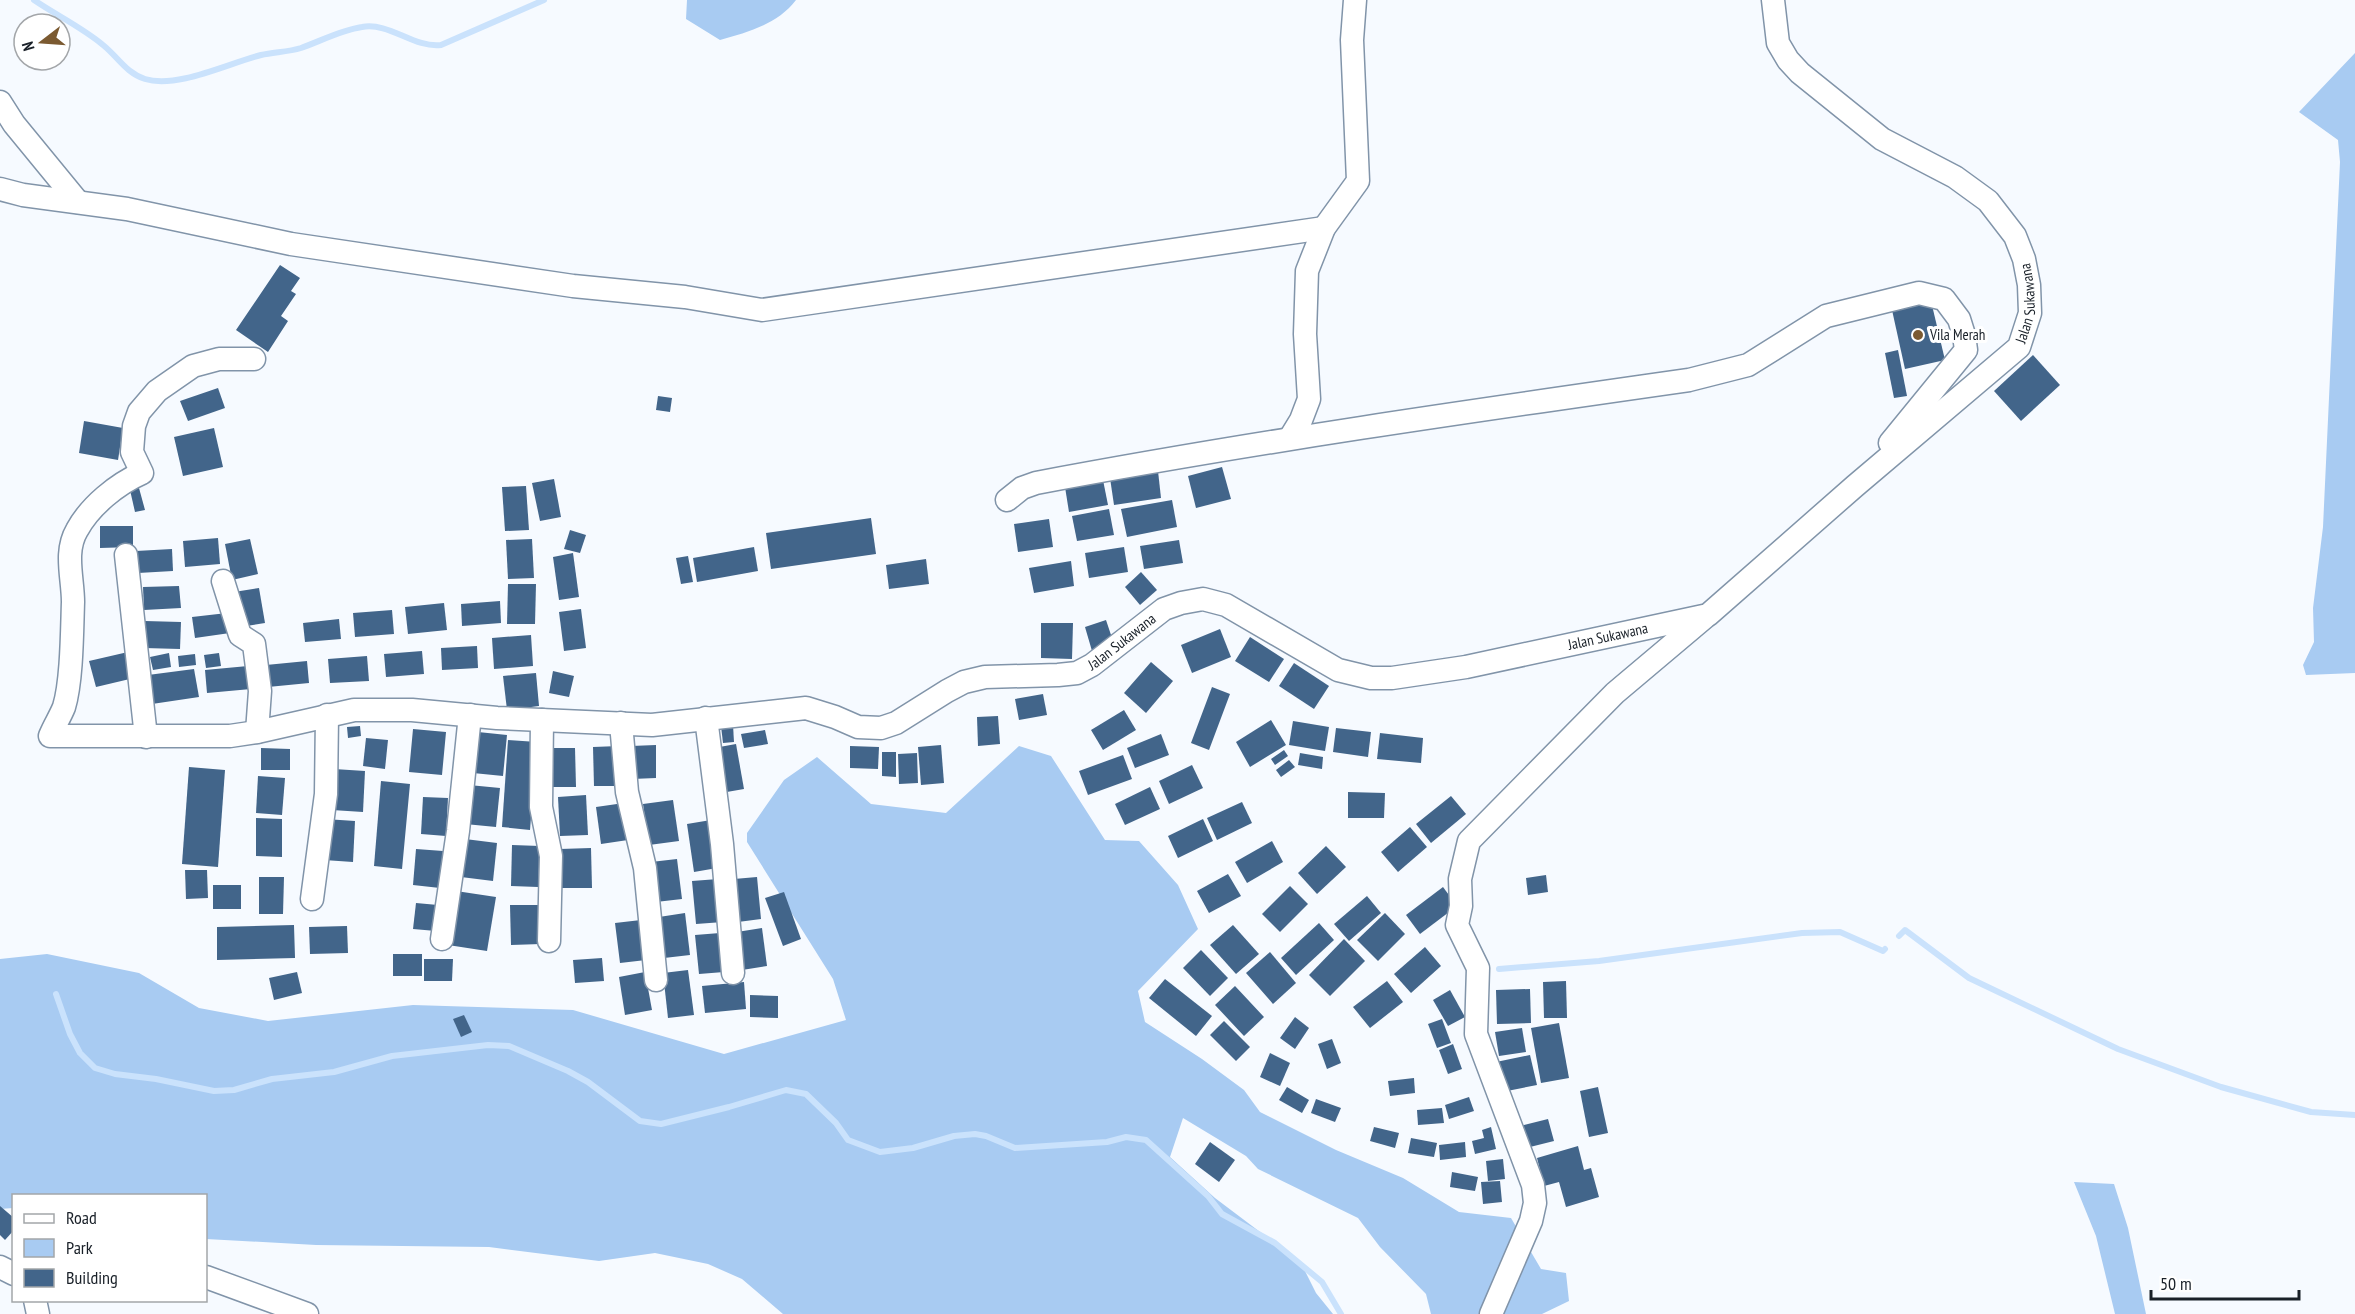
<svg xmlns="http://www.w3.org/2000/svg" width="2355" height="1314" font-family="'PT Sans Narrow',sans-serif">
  <rect width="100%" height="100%" fill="#f6faff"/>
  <g fill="#a8cbf2">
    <path d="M687,0h109c-18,24 -48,32 -76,40l-34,-21z"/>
    <polygon points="2355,53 2355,673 2306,675 2303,665 2314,642 2313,608 2323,527 2340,162 2338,140 2299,112"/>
    <polygon points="1019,746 1051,756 1105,840 1139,841 1178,885 1198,929 1138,991 1145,1022 1202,1059 1244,1090 1260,1112 1336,1150 1403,1178 1459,1212 1511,1218 1541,1269 1566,1273 1569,1301 1542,1314 1431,1314 1426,1294 1380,1247 1358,1218 1258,1169 1246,1156 1183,1118 1170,1157 1215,1198 1301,1263 1316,1293 1333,1314 783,1314 742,1279 708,1264 655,1253 599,1261 489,1247 316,1245 206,1239 206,1196 14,1196 13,1208 0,1209 0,959 47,954 139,973 199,1008 268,1021 413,1005 573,1010 724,1054 846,1020 833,979 747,842 747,833 784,780 817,757 871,804 946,813"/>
    <polygon points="2074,1182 2114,1184 2128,1228 2146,1314 2115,1314 2096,1236"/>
  </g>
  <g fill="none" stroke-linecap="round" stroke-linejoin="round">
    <g stroke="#cae2fc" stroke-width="6">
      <path d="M34,0c22,15 49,28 69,45 15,12 23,28 42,34 32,10 84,-16 116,-24 13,-3 27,-3 40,-7 20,-7 40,-18 61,-21 28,-5 51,21 79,18l103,-45"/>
      <polyline points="1899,936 1905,930 1969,978 2118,1049 2221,1087 2311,1112 2355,1115"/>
      <polyline points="1499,969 1599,961 1802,933 1840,932 1883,951 1885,949"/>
      <polyline points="56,994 70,1034 80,1053 95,1068 115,1074 156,1079 214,1091 234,1090 272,1079 334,1072 392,1056 488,1045 509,1046 568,1071 588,1082 640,1121 661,1124 729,1107 786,1090 806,1094 836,1123 848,1140 880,1152 913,1148 954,1136 975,1134 986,1136 1015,1148 1107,1142 1126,1137 1146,1140 1208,1196 1222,1214 1275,1243 1322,1282 1341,1314"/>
    </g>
  </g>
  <g fill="#42658a">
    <polygon points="280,265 300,278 291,291 296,294 281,316 288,321 268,352 236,330"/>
    <polygon points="1931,301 1945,360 1905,369 1892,310"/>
    <polygon points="1898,350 1907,396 1894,398 1885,353"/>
    <polygon points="2033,355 2060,385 2021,421 1994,391"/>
    <polygon points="218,388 225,408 188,421 180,401"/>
    <polygon points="658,396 672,398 670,412 656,410"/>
    <polygon points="84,421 123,428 118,460 79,453"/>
    <polygon points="214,428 223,467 183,476 174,437"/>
    <polygon points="1222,467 1231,499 1196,508 1188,476"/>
    <polygon points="1158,471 1161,498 1114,505 1110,478"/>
    <polygon points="554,479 561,517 540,521 532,483"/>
    <polygon points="1103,480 1108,505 1069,512 1065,487"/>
    <polygon points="526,486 529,530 505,531 502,487"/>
    <polygon points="139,488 145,510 135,512 130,490"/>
    <polygon points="1172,500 1177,527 1127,537 1121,509"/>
    <polygon points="1109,509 1114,535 1077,541 1072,516"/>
    <polygon points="871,518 876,554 771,569 766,533"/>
    <polygon points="1049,519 1053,547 1018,552 1014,524"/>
    <polygon points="100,526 133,526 133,547 100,548"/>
    <polygon points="570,530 586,535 580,553 564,549"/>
    <polygon points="218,538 220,564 185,567 183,541"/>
    <polygon points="250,539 258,574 232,580 225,544"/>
    <polygon points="532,539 534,578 508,579 506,540"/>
    <polygon points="1179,540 1183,563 1144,569 1140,546"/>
    <polygon points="754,547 758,571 697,582 693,558"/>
    <polygon points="1124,547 1128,572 1089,578 1085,553"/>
    <polygon points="172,549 173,571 138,573 136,551"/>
    <polygon points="573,553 579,597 559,600 553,557"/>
    <polygon points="688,556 693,582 681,584 676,558"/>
    <polygon points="926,559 929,584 889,589 886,565"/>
    <polygon points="1071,561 1074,586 1034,593 1029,568"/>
    <polygon points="1141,572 1157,590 1140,605 1125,587"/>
    <polygon points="508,584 536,584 535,624 507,624"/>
    <polygon points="179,586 181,608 144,610 143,587"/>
    <polygon points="259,588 265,623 240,627 234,592"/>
    <polygon points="500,601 501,623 462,626 461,604"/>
    <polygon points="444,603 447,630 408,634 405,607"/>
    <polygon points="581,609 586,648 564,651 559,612"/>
    <polygon points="392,610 394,634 355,637 353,613"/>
    <polygon points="227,613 230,633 195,638 192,617"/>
    <polygon points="339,619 341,639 305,642 303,623"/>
    <polygon points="1106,620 1114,644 1092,651 1085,627"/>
    <polygon points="145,621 181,622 180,649 144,648"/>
    <polygon points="1041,623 1073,623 1072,659 1041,658"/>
    <polygon points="1220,629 1231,657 1192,673 1181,645"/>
    <polygon points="531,635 533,666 494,669 492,638"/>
    <polygon points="1250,637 1284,659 1269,682 1235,661"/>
    <polygon points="477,646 478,668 442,670 441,648"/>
    <polygon points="422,651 424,674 386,677 384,654"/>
    <polygon points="128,652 134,678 96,687 89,661"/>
    <polygon points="169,653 171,667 153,670 150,657"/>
    <polygon points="219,653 221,666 206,668 204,655"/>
    <polygon points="195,654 196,665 179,667 178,656"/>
    <polygon points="367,656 369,681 330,683 328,659"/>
    <polygon points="307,661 309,683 268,687 266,665"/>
    <polygon points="1151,662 1173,681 1146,713 1124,693"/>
    <polygon points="1294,663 1329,686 1314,709 1279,686"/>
    <polygon points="248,666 251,689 207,693 205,670"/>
    <polygon points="194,669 199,697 152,704 148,675"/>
    <polygon points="553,671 574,676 569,697 549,693"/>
    <polygon points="536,673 539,706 507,710 503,676"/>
    <polygon points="1212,687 1230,694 1209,750 1191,743"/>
    <polygon points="1043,694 1047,715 1019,720 1015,699"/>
    <polygon points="1124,710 1136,730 1103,750 1091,730"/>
    <polygon points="998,716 1000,744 978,746 977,717"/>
    <polygon points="1271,720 1286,745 1250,767 1236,742"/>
    <polygon points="1293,721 1329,727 1325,751 1289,745"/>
    <polygon points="733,725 734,742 723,743 721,726"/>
    <polygon points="360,726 361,736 348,738 347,727"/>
    <polygon points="1336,728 1371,732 1368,757 1333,752"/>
    <polygon points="413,729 446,732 442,775 409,772"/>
    <polygon points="765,730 768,744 744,748 741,734"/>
    <polygon points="478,732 507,735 503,776 473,773"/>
    <polygon points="1380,733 1423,738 1421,763 1377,759"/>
    <polygon points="1161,734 1169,755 1135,768 1127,748"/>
    <polygon points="366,738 388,740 385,769 363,766"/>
    <polygon points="508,740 537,742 530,830 502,827"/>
    <polygon points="736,744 744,789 721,793 714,748"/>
    <polygon points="656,745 656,778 632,779 631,746"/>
    <polygon points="941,745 944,783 921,785 918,747"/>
    <polygon points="619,746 619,786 594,786 593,747"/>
    <polygon points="850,746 879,747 878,769 850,768"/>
    <polygon points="261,748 290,749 290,770 261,770"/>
    <polygon points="549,748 575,748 576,787 549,787"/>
    <polygon points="1284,750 1288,756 1275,765 1271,759"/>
    <polygon points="882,752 896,752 896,777 882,776"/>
    <polygon points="917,753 918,783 899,784 898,754"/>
    <polygon points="1300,753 1323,757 1322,769 1298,765"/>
    <polygon points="1123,755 1132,779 1088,795 1079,771"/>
    <polygon points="1289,760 1295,767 1281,777 1276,770"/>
    <polygon points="1192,765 1203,788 1169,804 1159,781"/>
    <polygon points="189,767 225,770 218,867 182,864"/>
    <polygon points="334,769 365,771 363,812 332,810"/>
    <polygon points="258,776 285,778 282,815 256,813"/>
    <polygon points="381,781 410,784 402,869 374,866"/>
    <polygon points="469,785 500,788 496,827 465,824"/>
    <polygon points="1150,787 1160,809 1125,825 1115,804"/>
    <polygon points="1348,792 1385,793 1384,818 1348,818"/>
    <polygon points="586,795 588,835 560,836 558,797"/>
    <polygon points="1451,796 1466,814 1431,843 1416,824"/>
    <polygon points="423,797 448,798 446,836 421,834"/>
    <polygon points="673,800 679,841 649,845 643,804"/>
    <polygon points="1242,802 1252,823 1217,840 1207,818"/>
    <polygon points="624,803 628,840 601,844 596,807"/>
    <polygon points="256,818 282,819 282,857 256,856"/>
    <polygon points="325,819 355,821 353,862 324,860"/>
    <polygon points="1203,819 1213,841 1178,858 1168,836"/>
    <polygon points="711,820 717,868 694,872 687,824"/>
    <polygon points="1410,827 1427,847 1398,872 1381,852"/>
    <polygon points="465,839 497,843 493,881 461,877"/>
    <polygon points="1272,841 1283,862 1247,883 1235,862"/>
    <polygon points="512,845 540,846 538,887 511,886"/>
    <polygon points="1326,846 1346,867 1317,894 1298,873"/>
    <polygon points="591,848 592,888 561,888 560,849"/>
    <polygon points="416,849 443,851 440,888 413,885"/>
    <polygon points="677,859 682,899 656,902 651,862"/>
    <polygon points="185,870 207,870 208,898 186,899"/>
    <polygon points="1228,874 1241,896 1209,913 1197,891"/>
    <polygon points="1546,875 1548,892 1528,895 1526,878"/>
    <polygon points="259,877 284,877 283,914 259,914"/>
    <polygon points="757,877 761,919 738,922 734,879"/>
    <polygon points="718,879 723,922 696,924 692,881"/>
    <rect x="213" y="885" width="28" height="24"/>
    <polygon points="1290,886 1308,904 1280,932 1262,914"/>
    <polygon points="1443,887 1457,906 1420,934 1406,915"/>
    <polygon points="456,891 496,897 487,951 448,945"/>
    <polygon points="784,892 801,939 783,946 765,898"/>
    <polygon points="1367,896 1381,913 1349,941 1334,924"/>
    <polygon points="416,903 438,905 436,931 413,929"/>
    <polygon points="510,905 540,905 541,944 511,945"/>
    <polygon points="685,913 690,955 664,958 659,917"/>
    <polygon points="1385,913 1405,934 1378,961 1357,940"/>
    <polygon points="641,920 646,960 620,963 615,923"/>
    <polygon points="1319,923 1334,940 1296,975 1281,958"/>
    <polygon points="294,925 295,958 217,960 217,927"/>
    <polygon points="1233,925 1259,954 1236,974 1210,945"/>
    <polygon points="347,926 348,953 310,954 309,927"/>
    <polygon points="762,928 767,966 742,970 737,932"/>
    <polygon points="720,933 724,972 699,974 695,935"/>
    <polygon points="1344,939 1365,961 1330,996 1309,975"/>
    <polygon points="1425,947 1441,966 1411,993 1394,974"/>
    <polygon points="1201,950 1228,978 1210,996 1183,968"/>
    <polygon points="1270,952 1296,983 1273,1004 1246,973"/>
    <rect x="393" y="954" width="29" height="22"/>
    <polygon points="602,958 604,981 575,983 573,960"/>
    <polygon points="424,959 453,959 452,981 424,981"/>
    <polygon points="688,970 694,1015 668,1018 663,973"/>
    <polygon points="297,972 302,993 274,1000 269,978"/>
    <polygon points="645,972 652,1010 625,1015 619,977"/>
    <polygon points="1165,979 1212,1016 1196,1036 1149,998"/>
    <polygon points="1387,981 1403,1002 1370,1028 1353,1007"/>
    <polygon points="1566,981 1567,1018 1544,1018 1543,982"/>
    <polygon points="744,982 746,1009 705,1013 702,986"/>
    <polygon points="1235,986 1264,1017 1244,1036 1215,1005"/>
    <polygon points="1530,989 1531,1023 1497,1024 1496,990"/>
    <polygon points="1450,990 1465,1017 1448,1026 1433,1000"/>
    <polygon points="750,995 778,996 778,1018 750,1017"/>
    <polygon points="464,1015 472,1032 461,1037 453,1019"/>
    <polygon points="1295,1017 1309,1028 1295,1049 1280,1038"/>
    <polygon points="1442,1019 1451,1043 1437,1048 1428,1024"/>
    <polygon points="1224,1021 1250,1047 1236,1061 1210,1035"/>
    <polygon points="1559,1023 1569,1078 1541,1083 1531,1028"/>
    <polygon points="1522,1028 1526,1052 1499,1056 1495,1032"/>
    <polygon points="1332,1039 1341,1063 1327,1069 1318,1044"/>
    <polygon points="1453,1044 1462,1069 1448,1074 1439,1050"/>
    <polygon points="1270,1053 1290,1063 1280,1086 1260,1077"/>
    <polygon points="1530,1055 1537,1085 1502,1092 1496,1062"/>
    <polygon points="1414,1078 1415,1093 1390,1096 1388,1081"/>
    <polygon points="1287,1087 1309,1100 1302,1113 1279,1100"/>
    <polygon points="1598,1087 1608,1133 1589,1137 1580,1091"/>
    <polygon points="1469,1097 1474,1111 1449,1119 1445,1105"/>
    <polygon points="1316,1099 1341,1108 1335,1122 1311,1113"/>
    <polygon points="1442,1108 1444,1123 1418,1125 1417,1110"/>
    <polygon points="1548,1119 1554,1141 1526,1148 1520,1126"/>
    <polygon points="1374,1127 1399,1133 1395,1148 1370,1141"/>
    <polygon points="1491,1127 1496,1149 1475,1154 1472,1141 1484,1138 1482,1130"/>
    <polygon points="1411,1138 1437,1143 1434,1157 1408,1153"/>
    <polygon points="1210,1142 1235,1160 1219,1182 1195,1164"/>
    <polygon points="1465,1142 1466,1157 1440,1160 1439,1145"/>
    <polygon points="1578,1146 1584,1170 1591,1168 1599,1197 1566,1207 1559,1182 1544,1186 1537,1158"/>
    <polygon points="1503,1159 1505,1179 1488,1181 1486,1161"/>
    <polygon points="1452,1172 1478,1177 1475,1191 1450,1187"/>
    <polygon points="1500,1181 1502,1202 1483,1204 1481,1182"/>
    <polygon points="0,1206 14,1218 14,1230 5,1240 0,1235"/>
  </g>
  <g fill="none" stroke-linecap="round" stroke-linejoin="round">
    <defs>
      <g id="minor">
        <polyline points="0,102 14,124 78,202"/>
        <polyline points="0,189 23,195 127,209 291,244 573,286 685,297 762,310 1324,228"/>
        <path id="s1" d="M254,359h-35l-26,7 -36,25 -18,21 -5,14 -2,26 10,21c-25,11 -52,33 -65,57 -13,22 -4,48 -4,72 -1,28 -1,79 -9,105 -4,10 -10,19 -14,29h180l27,-4 97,-22h58l85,8 155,7 154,-17 29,9 23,10 23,1 15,-5 51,-32 17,-9 21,-5 73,-2 19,-2 15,-8 72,-56 17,-6 22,-4 23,6 112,65 33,8h21l74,-11 242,-52 147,-129 164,-139 11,-34 -1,-28 -5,-26 -9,-23 -27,-35 -33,-24 -73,-38 -82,-66 -12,-13 -10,-17 -5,-43"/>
        <polyline points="1290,438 1301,420 1309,399 1305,334 1307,271 1324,228 1358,181 1352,40 1355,0"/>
        <path d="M1007,500l15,-12 14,-5c217,-41 435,-72 653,-103l59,-15 78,-49 93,-23 25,6 15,20 5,16 2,15 -76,93"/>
        <polyline points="126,555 146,737"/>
        <polyline points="223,581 240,635 254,644 260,691 257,732"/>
        <polyline points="706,718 722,844 733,973"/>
        <polyline points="542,720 541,807 551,856 549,941"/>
        <polyline points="621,723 627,792 645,868 656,980"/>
        <polyline points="312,899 326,794 327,715"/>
        <polyline points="442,939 458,831 470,715"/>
        <polyline points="0,1267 14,1274"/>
        <polyline points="206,1277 307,1314"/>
        <polyline points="35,1300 38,1314"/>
        <polyline points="1491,1314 1531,1221 1535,1203 1533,1185 1476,1034 1478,968 1457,925 1461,906 1460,879 1469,841 1615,693 1704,618"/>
      </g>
    </defs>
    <use href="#minor" stroke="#8194a9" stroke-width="25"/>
    <use href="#minor" stroke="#fff" stroke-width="22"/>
  </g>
  <circle fill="#7b5a31" stroke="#fff" stroke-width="2" cx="1918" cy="335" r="6"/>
  <g text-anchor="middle" stroke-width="6" stroke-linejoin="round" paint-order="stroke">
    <g font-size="15" fill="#192028" stroke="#fff">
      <text dy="5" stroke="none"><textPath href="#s1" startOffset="2679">Jalan Sukawana</textPath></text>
      <text dy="5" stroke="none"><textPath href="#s1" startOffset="2121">Jalan Sukawana</textPath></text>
      <text dy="5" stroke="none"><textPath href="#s1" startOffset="1599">Jalan Sukawana</textPath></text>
    </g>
    <g font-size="15" fill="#192028" stroke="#fff" text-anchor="start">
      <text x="1930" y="340">Vila Merah</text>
    </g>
  </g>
  <rect x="12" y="1194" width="195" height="108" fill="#ffffff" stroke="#a3a6a9" stroke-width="1.5"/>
  <rect x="24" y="1214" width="30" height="9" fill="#ffffff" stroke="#a3a6a9" stroke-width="1.5"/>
  <text x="66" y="1224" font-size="18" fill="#192028">Road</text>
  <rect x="24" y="1239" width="30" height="18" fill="#a8cbf2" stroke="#a3a6a9" stroke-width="1.5"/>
  <text x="66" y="1254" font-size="18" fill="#192028">Park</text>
  <rect x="24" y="1269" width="30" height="18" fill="#42658a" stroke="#a3a6a9" stroke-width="1.5"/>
  <text x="66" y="1284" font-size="18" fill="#192028">Building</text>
  <g transform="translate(42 42) rotate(253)"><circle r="28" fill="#ffffff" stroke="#a3a6a9" stroke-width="1.5"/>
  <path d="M0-4.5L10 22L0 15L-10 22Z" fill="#7b5a31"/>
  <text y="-9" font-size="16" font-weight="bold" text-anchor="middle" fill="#192028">N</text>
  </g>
  <path d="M2151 1290v9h148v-9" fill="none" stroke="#192028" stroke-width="3"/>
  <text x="2160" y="1290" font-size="18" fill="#192028" stroke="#ffffff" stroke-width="4.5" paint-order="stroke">50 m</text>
</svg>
